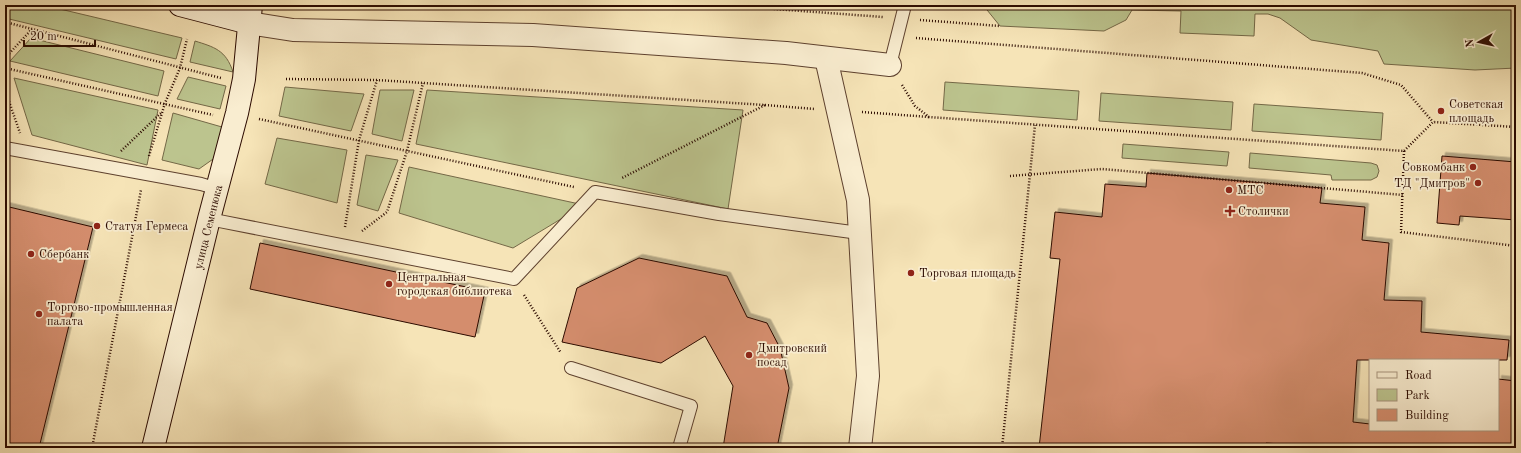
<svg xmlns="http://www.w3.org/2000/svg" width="1521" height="453" font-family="'Old Standard TT',serif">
  <defs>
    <filter id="shadow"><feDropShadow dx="3.5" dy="-3.5" stdDeviation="0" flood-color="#0004"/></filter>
  </defs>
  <rect width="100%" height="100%" fill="#f6e4b7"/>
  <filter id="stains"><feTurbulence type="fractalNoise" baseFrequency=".005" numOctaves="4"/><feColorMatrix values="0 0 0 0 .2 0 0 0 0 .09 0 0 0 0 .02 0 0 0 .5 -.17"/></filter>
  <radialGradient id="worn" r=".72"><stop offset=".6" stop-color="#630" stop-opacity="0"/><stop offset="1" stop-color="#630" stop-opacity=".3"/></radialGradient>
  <g fill="#bcc48e" stroke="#746847">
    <polygon points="5,5 43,5 182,38 176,59 5,18"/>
    <polygon points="983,5 1516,5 1516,68 1475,70 1384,64 1378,51 1311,40 1280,18 1268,14 1255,14 1254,36 1180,33 1181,11 1132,10 1126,20 1104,31 1000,26"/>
    <polygon points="31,38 164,71 158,96 10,61"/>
    <path d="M195,41c19,6 31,9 38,31l-43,-10z"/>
    <polygon points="188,77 226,86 220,109 177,99"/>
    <polygon points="14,78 158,110 147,165 32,135"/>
    <polygon points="945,82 1079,91 1077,120 943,110"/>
    <polygon points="285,87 364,94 351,131 279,116"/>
    <polygon points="380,90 414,90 402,141 372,134"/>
    <polygon points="427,90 743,110 728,209 416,144"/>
    <polygon points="1101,93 1233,102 1231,130 1099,121"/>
    <polygon points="1254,104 1383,113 1381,140 1252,131"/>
    <polygon points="173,113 222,127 216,157 199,169 162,160"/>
    <polygon points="277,138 347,150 337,203 265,184"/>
    <polygon points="1123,144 1229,152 1227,166 1122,158"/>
    <polygon points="1250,153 1371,163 1377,165 1379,171 1377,177 1371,180 1332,180 1331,175 1249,168"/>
    <polygon points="366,155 398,160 378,211 357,205"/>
    <polygon points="409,167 584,205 513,248 399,213"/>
  </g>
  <g fill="#d48d6d" stroke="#2c0b00" filter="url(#shadow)">
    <polygon points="1442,156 1516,162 1516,220 1460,216 1459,225 1437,223"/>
    <polygon points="1147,173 1322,188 1320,203 1365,207 1362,240 1389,243 1384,300 1422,301 1421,332 1509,340 1507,360 1357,360 1353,422 1370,424 1370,430 1498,430 1498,379 1516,381 1516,448 1338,448 1266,443 1266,448 1039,448 1060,259 1050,258 1055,212 1102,217 1105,184 1146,187"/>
    <polygon points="5,206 93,227 39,448 5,448"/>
    <polygon points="260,243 485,291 475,337 250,289"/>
    <polygon points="639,258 727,276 747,317 767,323 780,348 789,388 777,448 723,448 733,386 705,336 661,363 562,342 577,288"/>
  </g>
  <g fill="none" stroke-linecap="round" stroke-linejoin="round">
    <defs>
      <g id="service">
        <polyline points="890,65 905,5"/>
        <polyline points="5,148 201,184 218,189"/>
        <polyline points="209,219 514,279 595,192 719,214 859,233"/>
        <polyline points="571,368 691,406 679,448"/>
      </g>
      <g id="minor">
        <polyline points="249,23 293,30 533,35 786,53 890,65"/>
        <polyline points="826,58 858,200 868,376 860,448"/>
      </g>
      <g id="secondary">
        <polyline points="180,5 249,23"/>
        <polyline points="153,448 209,219 237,113 244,79 251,5"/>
      </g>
    </defs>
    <use href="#service" stroke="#5e412e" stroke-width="14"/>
    <use href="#minor" stroke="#5e412e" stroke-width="24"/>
    <use href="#secondary" stroke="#2c0b00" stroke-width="24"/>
    <g stroke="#2c0b00" stroke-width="2.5" stroke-dasharray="1 2" stroke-linecap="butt">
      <polyline points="720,5 883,17"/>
      <polyline points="920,20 1000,26"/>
      <polyline points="5,22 221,78"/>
      <polyline points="916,38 1362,73 1401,85 1433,122"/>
      <polyline points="5,58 32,29"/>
      <polyline points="5,68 213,115"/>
      <polyline points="286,79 377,80 765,105 622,178"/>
      <polyline points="902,85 915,106 929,117 1404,151 1433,122 1516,127"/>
      <polyline points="5,90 20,133"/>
      <polyline points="765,105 815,109"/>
      <polyline points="862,112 929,117"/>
      <polyline points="259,119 574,187"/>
      <polyline points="121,151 162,112"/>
      <polyline points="1404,151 1401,232 1516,246"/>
      <polyline points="149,156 165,103 180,68 187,39"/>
      <polyline points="1010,176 1102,169 1403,195"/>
      <polyline points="345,227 359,140 377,80"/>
      <polyline points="362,231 387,212 407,151 423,83"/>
      <polyline points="524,295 561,353"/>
      <polyline points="92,448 141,190"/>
      <polyline points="1002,448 1035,125"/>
    </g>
    <use href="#service" stroke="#f9edd0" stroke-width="12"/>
    <use href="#minor" stroke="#f9edd0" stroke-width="22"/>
    <use href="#secondary" stroke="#f9edd0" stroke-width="22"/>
  </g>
  <g fill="#8f2418" stroke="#f9edd0" stroke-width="1.5">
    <circle cx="1441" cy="111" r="4"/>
    <circle cx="1473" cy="167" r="4"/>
    <circle cx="1478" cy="183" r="4"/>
    <circle cx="1229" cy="190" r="4"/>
    <path d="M1228 205h4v4h4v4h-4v4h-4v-4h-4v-4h4z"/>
    <circle cx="97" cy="226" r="4"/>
    <circle cx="31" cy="254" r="4"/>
    <circle cx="911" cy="273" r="4"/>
    <circle cx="389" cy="284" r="4"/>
    <circle cx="39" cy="314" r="4"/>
    <circle cx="749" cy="355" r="4"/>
  </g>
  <g text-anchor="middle" stroke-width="3.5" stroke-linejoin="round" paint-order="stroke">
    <g font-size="12" fill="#2c0b00" stroke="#f9edd0" text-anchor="start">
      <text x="1449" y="108">Советская<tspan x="1449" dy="14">площадь</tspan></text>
      <text x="1465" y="171" text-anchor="end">Совкомбанк</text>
      <text x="1470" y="187" text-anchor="end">ТД "Дмитров"</text>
      <text x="1237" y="194">МТС</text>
      <text x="1238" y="215">Столички</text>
      <text x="105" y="230">Статуя Гермеса</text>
      <text x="39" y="258">Сбербанк</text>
      <text x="919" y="277">Торговая площадь</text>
      <text x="397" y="281">Центральная<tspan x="397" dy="14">городская библиотека</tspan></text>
      <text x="47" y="311">Торгово-промышленная<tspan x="47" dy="14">палата</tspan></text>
      <text x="757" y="352">Дмитровский<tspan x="757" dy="14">посад</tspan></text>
    </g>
    <g font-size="12" fill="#2c0b00" stroke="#f9edd0">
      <text transform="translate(208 227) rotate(-76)" y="4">улица Семенюка</text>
    </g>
  </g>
  <rect width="1521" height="453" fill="none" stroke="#f6e4b7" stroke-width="20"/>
  <rect x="6" y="6" width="1509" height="441" fill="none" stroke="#2c0b00" stroke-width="2"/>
  <rect x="10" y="10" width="1501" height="433" fill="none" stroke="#2c0b00"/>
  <rect x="1369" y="359" width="130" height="72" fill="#f9edd0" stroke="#a7937d"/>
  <rect x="1377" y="372" width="20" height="6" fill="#f9edd0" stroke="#a7937d"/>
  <text x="1405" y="379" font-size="12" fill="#2c0b00">Road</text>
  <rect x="1377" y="389" width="20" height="12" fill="#bcc48e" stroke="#a7937d"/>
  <text x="1405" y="399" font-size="12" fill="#2c0b00">Park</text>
  <rect x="1377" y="409" width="20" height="12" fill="#d48d6d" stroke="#a7937d"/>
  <text x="1405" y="419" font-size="12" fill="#2c0b00">Building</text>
  <g transform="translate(1479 42) rotate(262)" stroke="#f9edd0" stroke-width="3" paint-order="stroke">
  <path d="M0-3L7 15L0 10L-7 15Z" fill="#2c0b00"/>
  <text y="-6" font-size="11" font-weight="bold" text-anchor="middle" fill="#2c0b00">N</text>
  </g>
  <path d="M24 40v6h71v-6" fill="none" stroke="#2c0b00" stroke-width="2"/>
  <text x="30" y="40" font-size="12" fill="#2c0b00" stroke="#f9edd0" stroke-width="3" paint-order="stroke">20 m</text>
  <rect width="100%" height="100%" filter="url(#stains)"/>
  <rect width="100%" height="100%" fill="url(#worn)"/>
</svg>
